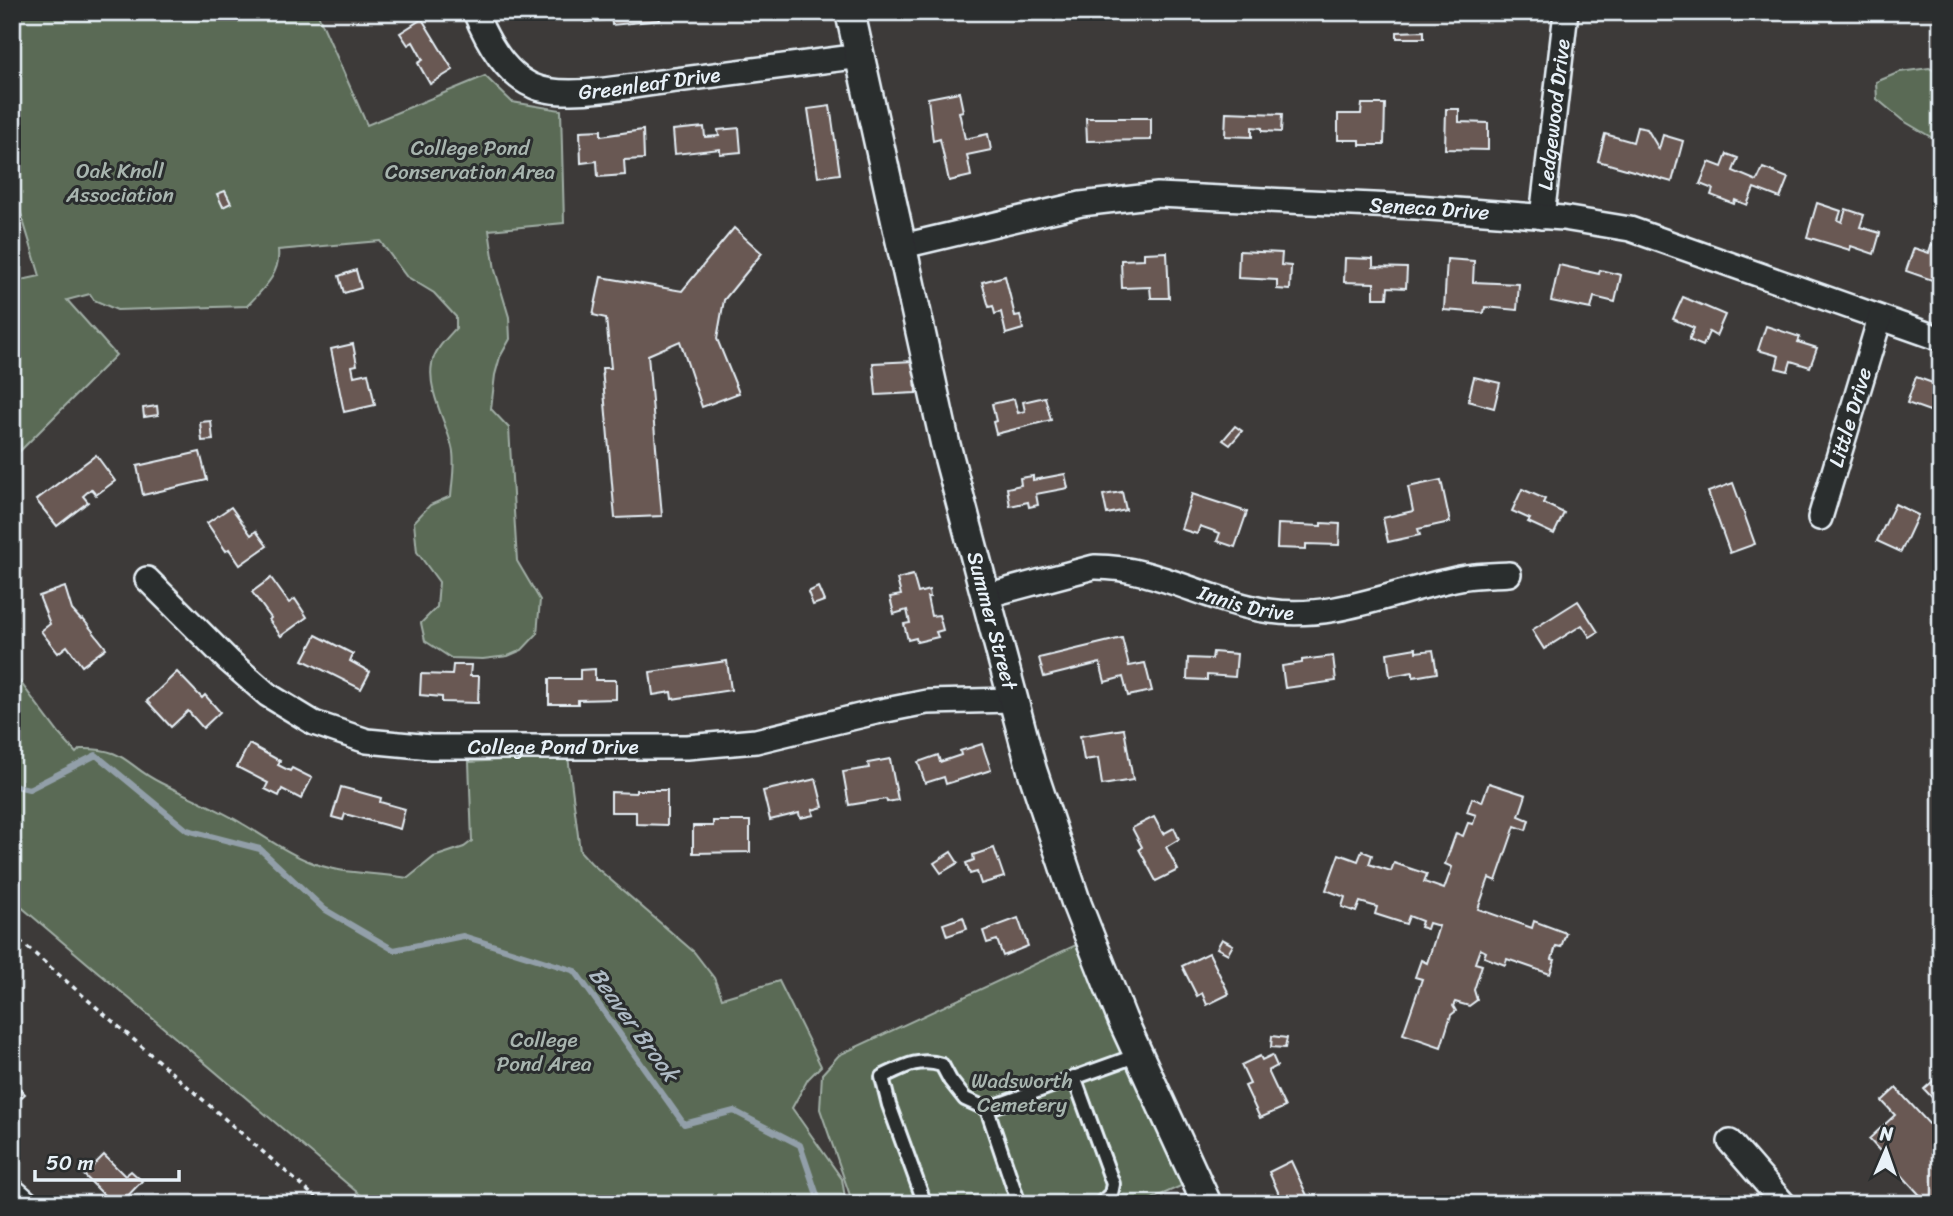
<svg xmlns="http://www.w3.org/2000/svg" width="1953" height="1216" font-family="Sriracha,sans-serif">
  <rect width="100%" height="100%" fill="#3d3a39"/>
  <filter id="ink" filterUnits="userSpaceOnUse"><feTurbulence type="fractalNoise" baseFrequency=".0143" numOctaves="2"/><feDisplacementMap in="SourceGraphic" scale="14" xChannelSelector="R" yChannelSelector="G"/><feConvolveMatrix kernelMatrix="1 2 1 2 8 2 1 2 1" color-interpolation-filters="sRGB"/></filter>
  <g filter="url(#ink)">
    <g fill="#5a6b55" stroke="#a1aea6" stroke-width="2">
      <path d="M12,12h305l50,113 118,-49 27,26 49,8 3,113 -75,7 6,40 14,47 1,22 -10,18 -5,18 -4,34 18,19 8,133 23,39 -3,34 -15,16 -14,6 -25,3 -32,-1 -26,-17 -4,-18 16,-16 2,-25 -22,-30 -3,-30 16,-17 21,-9c1,-15 5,-34 1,-49 -6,-25 -25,-57 -20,-83 2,-14 15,-26 24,-36v-11l-22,-24 -28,-17 -26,-35 -102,9c3,24 -15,39 -31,56l-130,4 -23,-10 -4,-6 -23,6 49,55 -104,104v-177l28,-6 -28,-92z"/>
      <polygon points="1929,68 1941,73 1941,143 1902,120 1877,99 1876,82 1900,72"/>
      <path d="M12,671l48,64 16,18 4,-4c48,-1 44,16 81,34 28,14 56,25 82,41 21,12 42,28 65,37 32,14 66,11 100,17l26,-21 30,-10 8,-6 -3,-79 99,-6 12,95 11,12 103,89 20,26 8,20 57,-17 42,85 -13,13 -16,29 50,71 4,25h-475l-359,-305z"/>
      <polygon points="1076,945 1157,1121 1181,1186 1141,1204 853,1204 820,1109 822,1074 839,1055"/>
    </g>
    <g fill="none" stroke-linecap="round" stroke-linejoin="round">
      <polyline stroke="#929fa9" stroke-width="6" points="12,785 29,789 96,755 187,830 260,849 324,909 394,950 463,936 575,971 684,1124 734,1111 800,1145 820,1204"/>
    </g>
    <g fill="#695853" stroke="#e8f1f8" stroke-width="2">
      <polygon points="584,12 659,12 660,20 612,25 611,13 604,15 604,20 585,22"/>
      <polygon points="422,19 453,70 430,84 418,63 423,60 413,42 408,45 400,33"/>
      <polygon points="1424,31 1424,38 1397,38 1397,32"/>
      <polygon points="959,92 963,111 959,112 965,139 988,134 991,150 967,155 971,176 949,181 940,139 933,141 928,98"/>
      <polygon points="1362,104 1385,104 1384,145 1360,145 1360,140 1338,140 1338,114 1361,114"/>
      <polygon points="830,106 840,174 818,177 808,109"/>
      <polygon points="1446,109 1459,109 1459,122 1488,123 1488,150 1445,149"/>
      <polygon points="1226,112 1282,114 1281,132 1262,131 1262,128 1252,127 1252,137 1225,136"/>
      <polygon points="1086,118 1151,118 1151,140 1087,141"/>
      <polygon points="704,127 705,137 719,136 718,130 739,128 741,152 720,154 720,149 675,154 673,130"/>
      <polygon points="1637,127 1647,129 1659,149 1663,135 1683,141 1672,182 1598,161 1605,134 1633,142"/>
      <polygon points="601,130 601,136 643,130 644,159 624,160 625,175 598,177 597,161 581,163 580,131"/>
      <polygon points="1727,154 1738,158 1733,171 1757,181 1763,168 1788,178 1780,198 1754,188 1747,205 1735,200 1734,204 1711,195 1713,189 1700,184 1709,162 1722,167"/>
      <polygon points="225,191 231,203 223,207 217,194"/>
      <polygon points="1817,203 1841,211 1838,220 1842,222 1846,209 1864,215 1860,227 1880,233 1874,254 1851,246 1850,250 1807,237"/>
      <polygon points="734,228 762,253 724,300 717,339 739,393 702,407 680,341 648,355 662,516 615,518 602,368 611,368 606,318 593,315 601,277 682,291"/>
      <polygon points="1932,244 1941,247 1941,283 1906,271 1914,248 1929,253"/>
      <polygon points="1239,251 1282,253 1281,265 1291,266 1290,290 1277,289 1277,280 1238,278"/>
      <polygon points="1167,252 1169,298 1151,298 1150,287 1122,288 1121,260 1144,259 1144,253"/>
      <polygon points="1345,258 1373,259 1373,267 1407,268 1406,288 1388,287 1387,298 1374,298 1374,283 1344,282"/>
      <polygon points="1447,259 1474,261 1473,282 1519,284 1517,310 1485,307 1484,313 1444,310"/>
      <polygon points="1559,265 1599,274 1600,270 1621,275 1615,302 1594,297 1591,309 1551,301"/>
      <polygon points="356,270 361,288 344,293 339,276"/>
      <polygon points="1005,276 1015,316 1020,315 1023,329 1006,334 1001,312 995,314 993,306 989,307 982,282"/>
      <polygon points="1683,297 1725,315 1716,336 1709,332 1703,346 1689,340 1694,328 1673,319"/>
      <polygon points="1766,326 1800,337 1798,342 1817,348 1810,367 1791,361 1788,371 1776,368 1779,356 1758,350"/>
      <polygon points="353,344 357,365 352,366 354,376 368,373 375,405 344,412 331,349"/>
      <polygon points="914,361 916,393 876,395 873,363"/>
      <polygon points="1474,377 1500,383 1494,408 1468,401"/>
      <polygon points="1916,377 1941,386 1941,415 1907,403"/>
      <polygon points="1045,397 1051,420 996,434 993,422 996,421 992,404 1014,399 1018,413 1025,411 1023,402"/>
      <polygon points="157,406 158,415 144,417 143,408"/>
      <polygon points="211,421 213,440 202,441 200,422"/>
      <polygon points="1235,426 1242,431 1230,445 1223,440"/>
      <polygon points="200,452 207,480 143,495 137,466"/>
      <polygon points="96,455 115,481 96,495 91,489 83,496 88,502 57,526 36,500"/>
      <polygon points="1065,474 1068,488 1036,494 1038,505 1029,507 1028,502 1010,506 1007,488 1021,485 1020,478 1033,476 1033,480"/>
      <polygon points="1441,480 1450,522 1418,529 1420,535 1388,542 1383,518 1413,511 1408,487"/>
      <polygon points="1733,483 1755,544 1730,553 1708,492"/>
      <polygon points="1522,489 1545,499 1543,503 1564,513 1554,534 1528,522 1530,519 1512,511"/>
      <polygon points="1122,492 1126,510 1107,514 1103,495"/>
      <polygon points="1192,494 1247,512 1235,547 1217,541 1220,533 1200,526 1197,534 1181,529"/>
      <polygon points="1895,504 1918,515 1901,552 1877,541"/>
      <polygon points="231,507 251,535 256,531 267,546 240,565 229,549 226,551 207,523"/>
      <polygon points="1321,523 1340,524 1339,545 1306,544 1306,549 1277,548 1278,524 1321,526"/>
      <polygon points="913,575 918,593 929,590 930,597 927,597 931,616 939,615 943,630 936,632 938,637 917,642 916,638 908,640 904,624 910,623 907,610 894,614 890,597 901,595 897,579"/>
      <polygon points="271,578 289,603 295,599 307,617 281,636 269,620 271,618 252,592"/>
      <polygon points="65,587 72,610 81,620 83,619 106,648 82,666 67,646 58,653 41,631 50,624 39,596"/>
      <polygon points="818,587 824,601 813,605 808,592"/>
      <polygon points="1578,601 1598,632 1590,637 1582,625 1544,649 1532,630"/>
      <polygon points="316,635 353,654 350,661 370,672 361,689 303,660"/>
      <polygon points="1122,638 1129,666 1145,663 1152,691 1128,696 1123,677 1105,682 1100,663 1044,677 1039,658"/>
      <polygon points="1416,648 1416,652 1433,650 1437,673 1413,677 1413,672 1390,676 1387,653"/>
      <polygon points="1213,652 1237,654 1235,677 1207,675 1207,680 1187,679 1188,658 1212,659"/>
      <polygon points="1333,656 1336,681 1285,688 1282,666 1302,663 1302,660"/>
      <polygon points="727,661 731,690 672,699 671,692 653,695 650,672"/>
      <polygon points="453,665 471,665 470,676 479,676 478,703 442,702 442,697 420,695 421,674 452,675"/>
      <polygon points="595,669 595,680 616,680 616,699 578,700 578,704 549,704 549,679 580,679 580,670"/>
      <polygon points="177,672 202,698 205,695 220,712 203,728 188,711 171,727 147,701"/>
      <polygon points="1124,729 1133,780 1102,785 1098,758 1084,760 1080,736"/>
      <polygon points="249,744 280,761 278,765 290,771 292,768 312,778 301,799 282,789 279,796 265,789 268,783 237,767"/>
      <polygon points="982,744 991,770 946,784 944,777 925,783 918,762 938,755 940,762 961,755 960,751"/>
      <polygon points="890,759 898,800 887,802 886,799 849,805 843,772 869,768 868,763"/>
      <polygon points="816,779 823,807 812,810 814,815 800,818 799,813 770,820 763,791"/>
      <polygon points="1489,783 1526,795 1519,816 1529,820 1526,830 1515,826 1496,881 1489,878 1478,909 1532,928 1534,921 1566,933 1561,947 1556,946 1552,959 1555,960 1550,974 1507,959 1505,965 1484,957 1486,952 1480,949 1475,963 1482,965 1474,990 1477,1000 1469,1006 1455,1002 1453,1006 1456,1011 1451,1015 1441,1047 1403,1034 1422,979 1415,977 1421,960 1427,963 1439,926 1429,923 1427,929 1420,927 1422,921 1409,916 1406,924 1375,914 1377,907 1360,902 1356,912 1342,907 1345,897 1326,890 1339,854 1358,861 1362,851 1372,855 1369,864 1391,871 1394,863 1427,874 1424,882 1444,889 1452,867 1445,864 1456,833 1463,836 1468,823 1473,824 1476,815 1467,812 1472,798 1482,802"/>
      <polygon points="341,787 381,798 380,802 405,809 400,829 345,814 343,820 332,817"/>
      <polygon points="636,790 667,790 667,825 636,824 636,812 611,812 611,792 636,793"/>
      <polygon points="1154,817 1163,834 1174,828 1179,839 1166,847 1178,870 1156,881 1139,849 1142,847 1132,828"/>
      <polygon points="713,821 750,821 750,852 693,853 693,826 713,826"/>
      <polygon points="994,848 1004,877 981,884 977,872 970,874 966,863 974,860 973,855"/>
      <polygon points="951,852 958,863 941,873 934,863"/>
      <polygon points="963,917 967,929 947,936 943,924"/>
      <polygon points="1018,918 1028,946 1003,956 997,940 987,943 983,931"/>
      <polygon points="1222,939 1233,945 1228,954 1217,948"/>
      <polygon points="1209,953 1229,994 1207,1005 1202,993 1197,996 1182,966"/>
      <polygon points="1272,1036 1287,1038 1285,1048 1271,1047"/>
      <polygon points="1272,1055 1277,1066 1268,1071 1285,1107 1260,1118 1245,1086 1250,1084 1241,1065 1260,1056 1262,1060"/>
      <polygon points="1941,1074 1941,1107 1924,1089"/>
      <polygon points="12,1081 25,1094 12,1106"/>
      <polygon points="1896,1088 1930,1125 1941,1116 1941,1199 1935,1204 1928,1204 1869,1139 1895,1115 1882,1101"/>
      <polygon points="104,1155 125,1176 131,1171 142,1181 120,1204 113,1204 84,1175"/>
      <polygon points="1291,1161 1311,1204 1290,1204 1288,1200 1283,1203 1269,1172"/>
    </g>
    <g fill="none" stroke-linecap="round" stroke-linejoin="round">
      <defs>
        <g id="service">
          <polyline points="1074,1077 1113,1184 1111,1194 1100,1204"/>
          <polyline points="987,1109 1138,1055"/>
          <polyline points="987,1109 1019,1204"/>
          <path d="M925,1204l-36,-99 -7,-28c21,-10 37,-20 60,-12l8,15 15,19 22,10"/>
        </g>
        <g id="minor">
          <path id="s1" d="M475,12c11,27 30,62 58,74 32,15 107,-2 143,-6 61,-8 123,-16 185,-24"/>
          <path id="s2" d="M1542,217l24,-205"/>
          <path id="s3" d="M903,246l178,-42 77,-9 258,12 147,11 67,11 311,110"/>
          <path id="s4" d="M1820,518l60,-200"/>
          <path id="s5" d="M147,579l82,82 39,34 46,28 53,18 64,6h256l69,-6 120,-29 51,-10 86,-2"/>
          <path id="s6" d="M985,596l109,-29c60,-1 115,35 175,44 68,10 131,-23 197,-34 14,-2 29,-2 43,-3"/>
          <polyline points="1730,1142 1784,1204"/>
          <polyline points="12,1190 28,1204"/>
        </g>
        <g id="tertiary">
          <path id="s7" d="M850,12l95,431 87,327 45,135 45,114 85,185"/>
        </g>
      </defs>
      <use href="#service" stroke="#e8f1f8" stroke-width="18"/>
      <use href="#minor" stroke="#e8f1f8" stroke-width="28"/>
      <use href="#tertiary" stroke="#e8f1f8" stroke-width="33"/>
      <polyline stroke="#e8f1f8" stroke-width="3.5" stroke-dasharray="5 5" stroke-linecap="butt" points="12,934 323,1204"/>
      <use href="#service" stroke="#2a2d2e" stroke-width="12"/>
      <use href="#minor" stroke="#2a2d2e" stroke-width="23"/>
      <use href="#tertiary" stroke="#2a2d2e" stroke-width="28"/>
    </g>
  </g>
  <g text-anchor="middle" stroke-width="6" stroke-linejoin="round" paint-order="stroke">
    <g font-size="21" fill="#e8f1f8" stroke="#2a2d2e">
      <text dy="7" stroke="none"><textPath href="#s1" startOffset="214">Greenleaf Drive</textPath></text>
      <text dy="7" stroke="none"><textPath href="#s2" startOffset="103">Ledgewood Drive</textPath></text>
      <text dy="7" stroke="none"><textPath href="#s3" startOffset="532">Seneca Drive</textPath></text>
      <text dy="7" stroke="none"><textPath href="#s4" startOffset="105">Little Drive</textPath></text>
      <text dy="7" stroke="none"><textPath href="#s6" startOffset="270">Innis Drive</textPath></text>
      <text dy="7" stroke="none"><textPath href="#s7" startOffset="625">Summer Street</textPath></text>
      <text dy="7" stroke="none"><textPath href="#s5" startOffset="464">College Pond Drive</textPath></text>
    </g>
    <g font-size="21" fill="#a8b5af" stroke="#2a2d2e">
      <text x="470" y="155">College Pond<tspan x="470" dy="24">Conservation Area</tspan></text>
      <text x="120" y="178">Oak Knoll<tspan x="120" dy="24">Association</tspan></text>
      <text x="544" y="1047">College<tspan x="544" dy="24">Pond Area</tspan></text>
      <text x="1022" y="1088">Wadsworth<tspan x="1022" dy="24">Cemetery</tspan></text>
    </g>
    <g font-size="23" font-style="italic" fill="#aebac4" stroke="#2a2d2e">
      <text transform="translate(634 1024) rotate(54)" y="8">Beaver Brook</text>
    </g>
  </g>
  <rect width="1953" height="1216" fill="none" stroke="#2a2d2e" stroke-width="42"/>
  <rect x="21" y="21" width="1911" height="1174" fill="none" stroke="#e8f1f8" stroke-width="2.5" filter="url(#ink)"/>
  <g transform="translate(1886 1150) rotate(2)" stroke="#2a2d2e" stroke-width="5" paint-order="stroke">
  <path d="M0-5L12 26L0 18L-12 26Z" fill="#e8f1f8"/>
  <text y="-10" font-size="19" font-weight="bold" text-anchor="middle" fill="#e8f1f8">N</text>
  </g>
  <path d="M35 1170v10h144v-10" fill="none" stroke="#e8f1f8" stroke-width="3.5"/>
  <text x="46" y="1170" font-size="21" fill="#e8f1f8" stroke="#2a2d2e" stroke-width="5" paint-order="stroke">50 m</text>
</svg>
